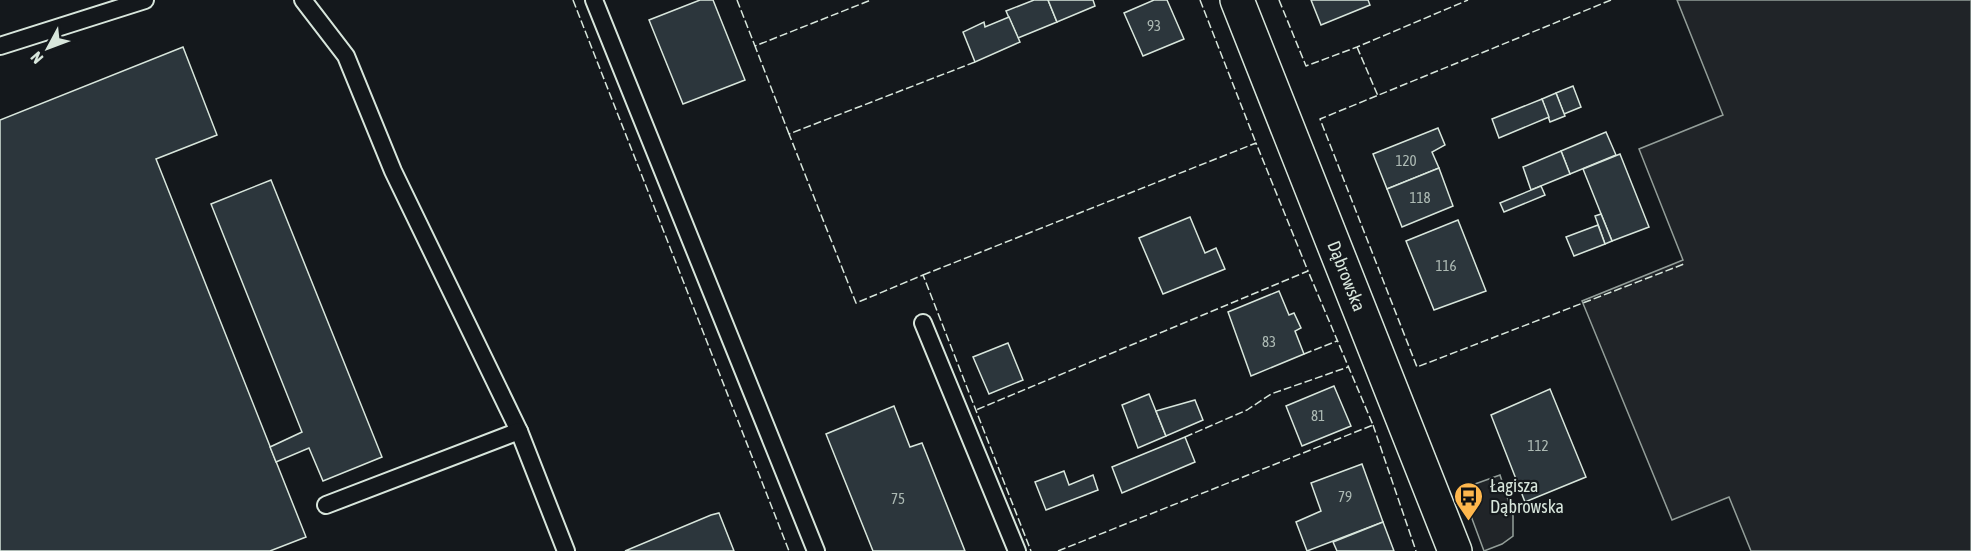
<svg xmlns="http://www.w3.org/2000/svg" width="1971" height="551" font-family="'Asap Condensed',sans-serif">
  <rect width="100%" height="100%" fill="#14181c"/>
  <g fill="#202428" stroke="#939e99" stroke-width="1.5">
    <polygon points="1677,0 1971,0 1971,551 1751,551 1729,497 1672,520 1582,301 1683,260 1639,149 1723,115"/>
    <polygon points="1500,475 1513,515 1513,536 1502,544 1484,551 1461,489"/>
  </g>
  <g fill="#2c363c" stroke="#d8e6dc" stroke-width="1.5">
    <polygon points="700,0 713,0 745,80 683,104 649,20"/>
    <polygon points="1034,0 1048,0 1057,22 1018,38 1006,11"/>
    <polygon points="1048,0 1093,0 1095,6 1057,22"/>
    <polygon points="1154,0 1167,0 1184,39 1143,56 1124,13"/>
    <polygon points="1311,0 1368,0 1370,5 1321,25"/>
    <polygon points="1009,17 1020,42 975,62 963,32 984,22 985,27"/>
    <polygon points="183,47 217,135 156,159 306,537 270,551 0,551 0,120"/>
    <polygon points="1573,86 1581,107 1564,114 1556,93"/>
    <polygon points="1556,93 1565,116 1550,122 1542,99"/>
    <polygon points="1542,99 1549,117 1499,138 1492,119"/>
    <polygon points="1438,128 1445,145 1432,152 1439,168 1387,189 1373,154"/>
    <polygon points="1606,132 1616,155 1570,174 1561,151"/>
    <polygon points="1561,151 1570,174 1531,190 1523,167"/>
    <polygon points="1620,154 1649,227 1612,241 1583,169"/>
    <polygon points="1439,168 1453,206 1402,227 1387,189"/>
    <polygon points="271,180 382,457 323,481 309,448 276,462 270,447 302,432 211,204"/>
    <polygon points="1541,186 1545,195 1504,212 1500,203"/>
    <polygon points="1601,214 1612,241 1605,244 1595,216"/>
    <polygon points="1190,217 1205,253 1216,248 1225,269 1163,294 1139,238"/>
    <polygon points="1458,220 1486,291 1434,310 1406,241"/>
    <polygon points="1598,225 1605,244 1574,256 1566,237"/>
    <polygon points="1279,291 1289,315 1294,313 1301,328 1295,331 1304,354 1251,376 1228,312"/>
    <polygon points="1008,343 1023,380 989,394 973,357"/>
    <polygon points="1334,386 1351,426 1302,446 1286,406"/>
    <polygon points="1550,389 1586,477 1525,502 1491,415"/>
    <polygon points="1149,394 1166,436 1138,448 1122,405"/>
    <polygon points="1195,400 1203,420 1166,436 1156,411"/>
    <polygon points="894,406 910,447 922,443 965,551 873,551 826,434"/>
    <polygon points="1185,437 1195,462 1122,493 1112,467"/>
    <polygon points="1362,464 1383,522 1307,551 1296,522 1321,511 1311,483"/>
    <polygon points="1064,471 1069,485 1093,475 1098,490 1046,510 1035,482"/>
    <polygon points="719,513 734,551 625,551 711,515"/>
    <polygon points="1383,522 1394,551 1337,551 1333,542"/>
  </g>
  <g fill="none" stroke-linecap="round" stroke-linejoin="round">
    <defs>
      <g id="lane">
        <polyline points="303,0 346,56 393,171 519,431 566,551"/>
        <polyline points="594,0 816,551"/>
        <polyline points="0,46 145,0"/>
        <polyline points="923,323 1017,551"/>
        <polyline points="326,505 519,431"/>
      </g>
      <g id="secondary">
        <path id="s1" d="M1237,0l218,551"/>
      </g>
    </defs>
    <use href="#lane" stroke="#d8e6dc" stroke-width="20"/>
    <use href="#secondary" stroke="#d8e6dc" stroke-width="36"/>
    <use href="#lane" stroke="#14181c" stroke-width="16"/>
    <use href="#secondary" stroke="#14181c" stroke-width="33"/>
    <g stroke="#d8e6dc" stroke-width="1.5" stroke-dasharray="8 3" stroke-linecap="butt">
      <polyline points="573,0 789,551"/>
      <polyline points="737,0 755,46"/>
      <polyline points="1200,0 1256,143"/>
      <polyline points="1279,0 1306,66 1357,47 1468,0"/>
      <polyline points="1611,0 1320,119 1417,367 1684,264"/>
      <polyline points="1357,47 1378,96"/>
      <polyline points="975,62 789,134 856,303 923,275 1031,551"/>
      <polyline points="789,134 755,46 871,0"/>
      <polyline points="923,275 1256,143 1308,271 976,410"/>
      <polyline points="1304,354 1337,341"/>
      <polyline points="1373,425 1416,551"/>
      <polyline points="1185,437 1247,410 1271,394 1348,367"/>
      <polyline points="1058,551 1373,425 1308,271"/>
    </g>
  </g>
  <defs>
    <symbol id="bus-pin" viewBox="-11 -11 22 30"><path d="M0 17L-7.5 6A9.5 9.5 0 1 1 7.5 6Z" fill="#ffb74d" stroke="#14181c"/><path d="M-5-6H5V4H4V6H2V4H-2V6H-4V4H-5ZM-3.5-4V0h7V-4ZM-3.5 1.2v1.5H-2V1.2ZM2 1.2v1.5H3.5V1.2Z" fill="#111"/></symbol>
  </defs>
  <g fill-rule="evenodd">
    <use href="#bus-pin" x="1452" y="480" width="33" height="45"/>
  </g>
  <g text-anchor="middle" stroke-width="4.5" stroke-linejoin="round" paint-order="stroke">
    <g font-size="15" fill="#adbab4">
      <text x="1154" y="31">93</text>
      <text x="1406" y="166">120</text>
      <text x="1420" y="203">118</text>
      <text x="1446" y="271">116</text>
      <text x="1269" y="347">83</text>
      <text x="1318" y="421">81</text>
      <text x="1538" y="451">112</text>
      <text x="1345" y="502">79</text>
      <text x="898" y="504">75</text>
    </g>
    <g font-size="18" fill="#d8e6dc" stroke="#14181c">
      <text dy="6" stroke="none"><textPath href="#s1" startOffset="297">Dąbrowska</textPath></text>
    </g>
    <g font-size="18" fill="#d8e6dc" stroke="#14181c" text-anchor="start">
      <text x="1490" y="492">Łagisza<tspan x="1490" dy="21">Dąbrowska</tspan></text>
    </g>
  </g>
  <g transform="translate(48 48) rotate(229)" stroke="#14181c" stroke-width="4.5" paint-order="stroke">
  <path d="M0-4.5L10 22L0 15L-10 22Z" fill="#d8e6dc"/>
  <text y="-9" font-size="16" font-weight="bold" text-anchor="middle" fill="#d8e6dc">N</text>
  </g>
</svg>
